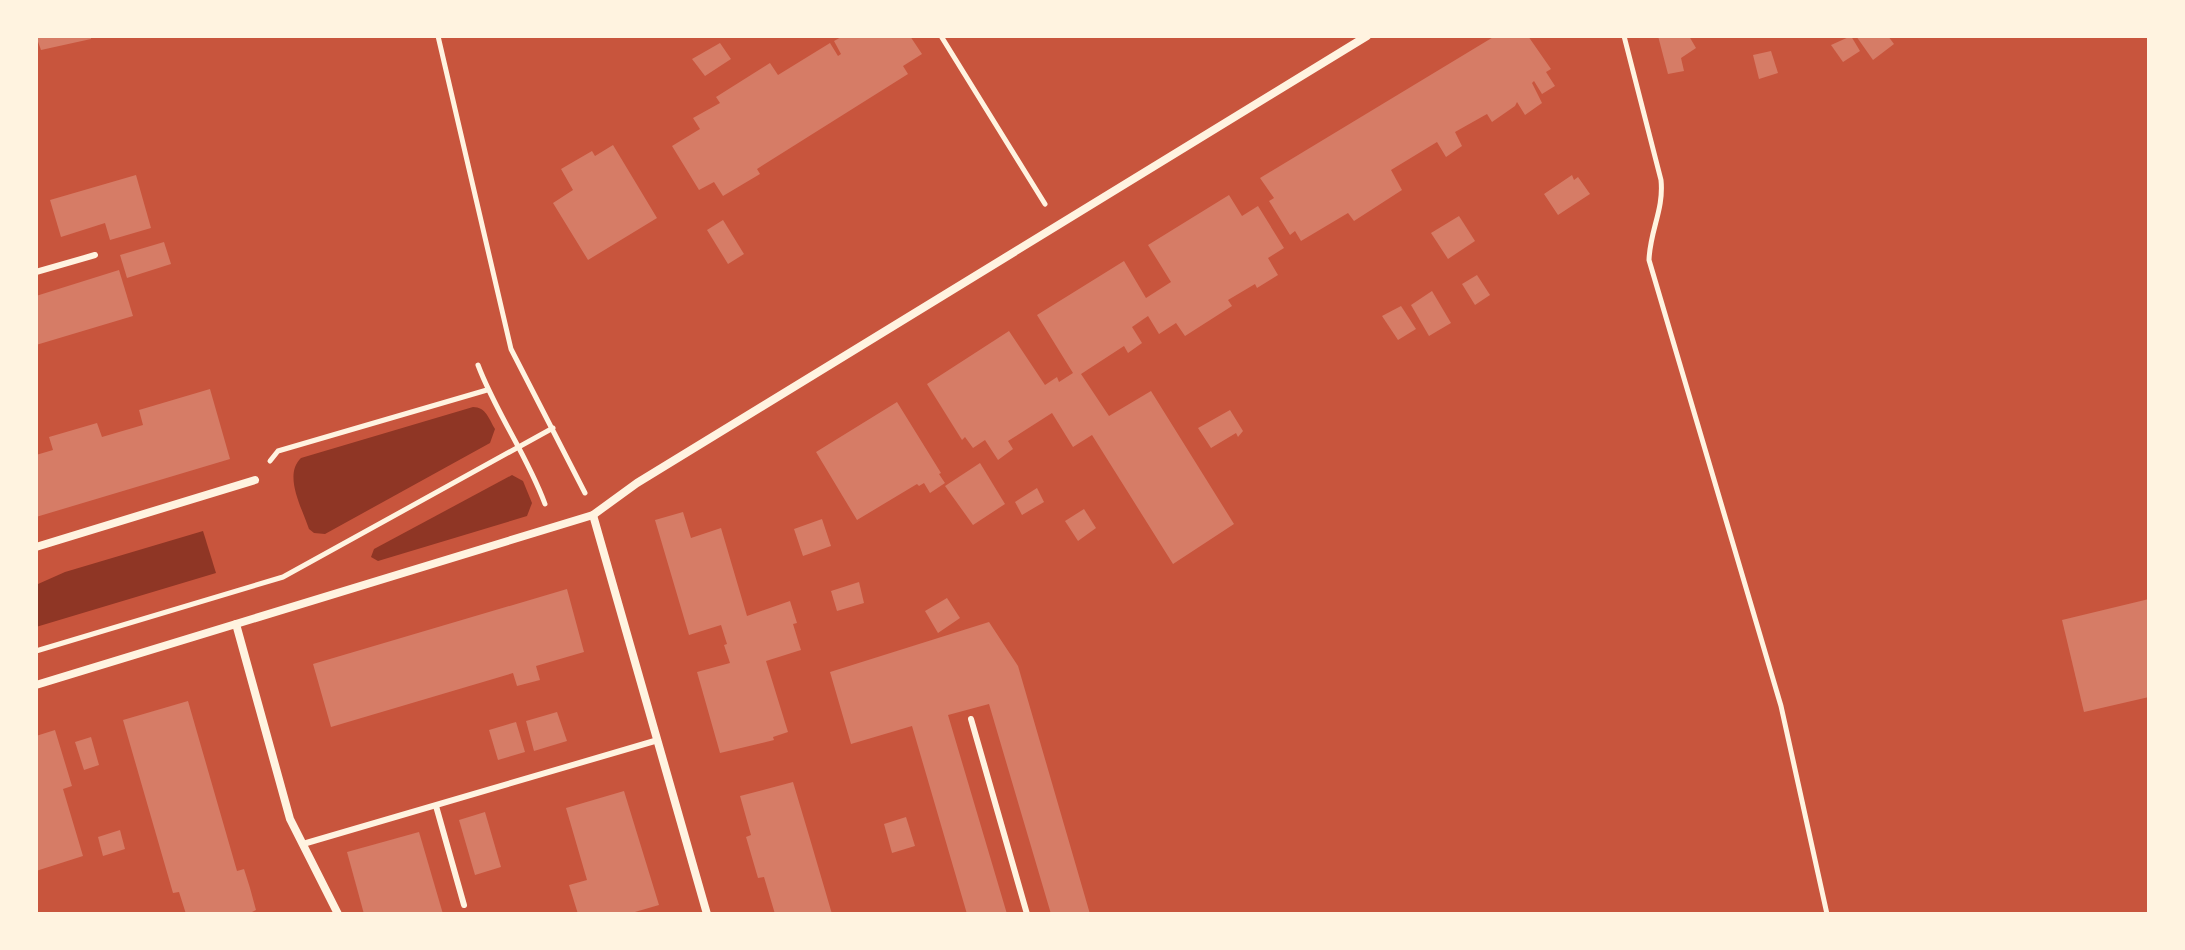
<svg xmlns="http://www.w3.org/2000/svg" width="2185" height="950" font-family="'Space Grotesk',sans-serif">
  <rect width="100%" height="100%" fill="#c8553d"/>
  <g fill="#8f3625">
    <path d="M473,407c13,0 16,12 22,22l-5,14 -165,91 -11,-1 -5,-4c-7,-21 -26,-54 -8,-71z"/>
    <polygon points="512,475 523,481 532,503 527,516 378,561 371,557 374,549"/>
    <polygon points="203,531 216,573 36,627 36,586 38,584 65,572"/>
  </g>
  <g fill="#d67c66">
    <polygon points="36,36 91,36 91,39 41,50"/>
    <polygon points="843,36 910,36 922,54 903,66 908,74 757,169 760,174 723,196 714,182 699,190 672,146 700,129 693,118 720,103 716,97 770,63 778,75 830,43 838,56 841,54 834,41"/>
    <polygon points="1495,36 1528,36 1551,69 1546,72 1555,86 1542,94 1534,81 1532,83 1542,103 1525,115 1517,102 1515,106 1492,122 1487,114 1455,132 1462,146 1446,157 1437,142 1391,170 1402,190 1354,221 1348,213 1301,241 1295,231 1290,235 1269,201 1274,198 1260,178"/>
    <polygon points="1658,36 1689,36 1696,48 1681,58 1684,71 1668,74"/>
    <polygon points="1851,36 1860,51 1843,62 1831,45"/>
    <polygon points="1856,36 1888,36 1894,44 1873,60"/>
    <polygon points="720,43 731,59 705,76 692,59"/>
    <polygon points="1771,51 1778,73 1759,79 1753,55"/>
    <polygon points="613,145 657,218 588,260 553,203 573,190 561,169 592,151 595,156"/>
    <polygon points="136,175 151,228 110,240 105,223 61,237 50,200"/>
    <polygon points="1572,175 1574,180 1578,177 1590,194 1558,215 1544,194"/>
    <polygon points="1229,195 1242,216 1258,206 1284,248 1268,258 1278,275 1257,288 1255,284 1228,300 1232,306 1185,336 1176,323 1159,334 1148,316 1132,327 1142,343 1128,353 1124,346 1081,374 1109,416 1151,391 1234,524 1173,564 1092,435 1073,447 1052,413 1008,441 1013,449 998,460 985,440 973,448 965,437 962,440 927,384 1009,331 1045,385 1057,377 1059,382 1073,373 1037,315 1124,261 1146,298 1171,282 1148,245"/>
    <polygon points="1459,216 1475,241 1448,259 1431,233"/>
    <polygon points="723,220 744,254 728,264 707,230"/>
    <polygon points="164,242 171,264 127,278 120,255"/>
    <polygon points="119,270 133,316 36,345 36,296"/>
    <polygon points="1477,275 1490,295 1475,305 1462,284"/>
    <polygon points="1432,291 1451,323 1429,336 1411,305"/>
    <polygon points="1401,306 1416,329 1398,340 1382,316"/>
    <polygon points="210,389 230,459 36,517 36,455 53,450 49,437 97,423 102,437 119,432 143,425 139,410"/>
    <polygon points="897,402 941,473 939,474 945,483 930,493 924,483 919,486 917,484 857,520 816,452"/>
    <polygon points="1230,410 1243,431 1238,437 1236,433 1211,448 1198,428"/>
    <polygon points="980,463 1005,504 973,525 945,486"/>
    <polygon points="1037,488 1044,502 1022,515 1015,502"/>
    <polygon points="1084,509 1096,528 1078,541 1065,521"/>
    <polygon points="683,512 691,538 721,528 747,616 790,601 797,623 793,624 801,650 766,661 788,732 773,737 774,740 720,753 697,672 730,663 724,645 727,644 721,625 689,635 655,520"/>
    <polygon points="822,519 831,546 803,556 794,529"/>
    <polygon points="859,582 864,603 837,611 831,591"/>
    <polygon points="567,589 584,652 536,666 540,680 517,686 513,673 331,727 313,664"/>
    <polygon points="947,598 960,618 938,633 925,611"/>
    <polygon points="2149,599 2149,697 2084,712 2062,620"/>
    <polygon points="989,622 1018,666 1090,914 1051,914 989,704 948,715 1007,914 967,914 912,726 851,744 830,672"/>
    <polygon points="188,701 237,871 244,869 250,888 256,910 252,912 253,914 186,914 179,892 173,893 123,720"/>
    <polygon points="557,712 567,741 534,751 526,721"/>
    <polygon points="516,722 525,752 498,760 489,730"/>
    <polygon points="55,730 72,786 63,789 83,856 36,871 36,736"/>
    <polygon points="91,737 99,765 84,770 75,742"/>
    <polygon points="793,782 810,839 832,914 775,914 764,877 758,878 746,837 751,835 740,796"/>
    <polygon points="624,791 659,905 628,914 578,914 569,885 587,880 566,808"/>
    <polygon points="485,812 501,867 475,875 459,820"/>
    <polygon points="906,817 915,846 892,853 884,824"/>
    <polygon points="120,830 125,849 103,856 98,837"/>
    <polygon points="419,832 443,914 364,914 347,852"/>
  </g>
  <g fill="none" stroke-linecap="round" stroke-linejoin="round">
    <g stroke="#fff3e0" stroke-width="5">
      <polyline points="438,36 511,349 585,493"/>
      <polyline points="941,36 1045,204"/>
      <path d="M1624,36l37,144c3,30 -11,50 -12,80l132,446 46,208"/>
      <path d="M478,365c18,48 49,90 67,139"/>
      <polyline points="270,461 278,451 487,390"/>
      <polyline points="36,651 283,577 553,428"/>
    </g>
    <g stroke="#fff3e0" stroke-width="6">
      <polyline points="36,272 95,255"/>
      <polyline points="971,719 1027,914"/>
      <polyline points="436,806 464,905"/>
      <polyline points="303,844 658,740"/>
    </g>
    <g stroke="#fff3e0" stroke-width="8">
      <polyline points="593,515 707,914"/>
      <polyline points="36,547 255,480"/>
      <polyline points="236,624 290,819 338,914"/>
      <polyline points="36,685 593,515 637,483 1367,36"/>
    </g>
  </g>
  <rect width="2185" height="950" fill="none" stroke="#fff3e0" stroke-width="76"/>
</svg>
